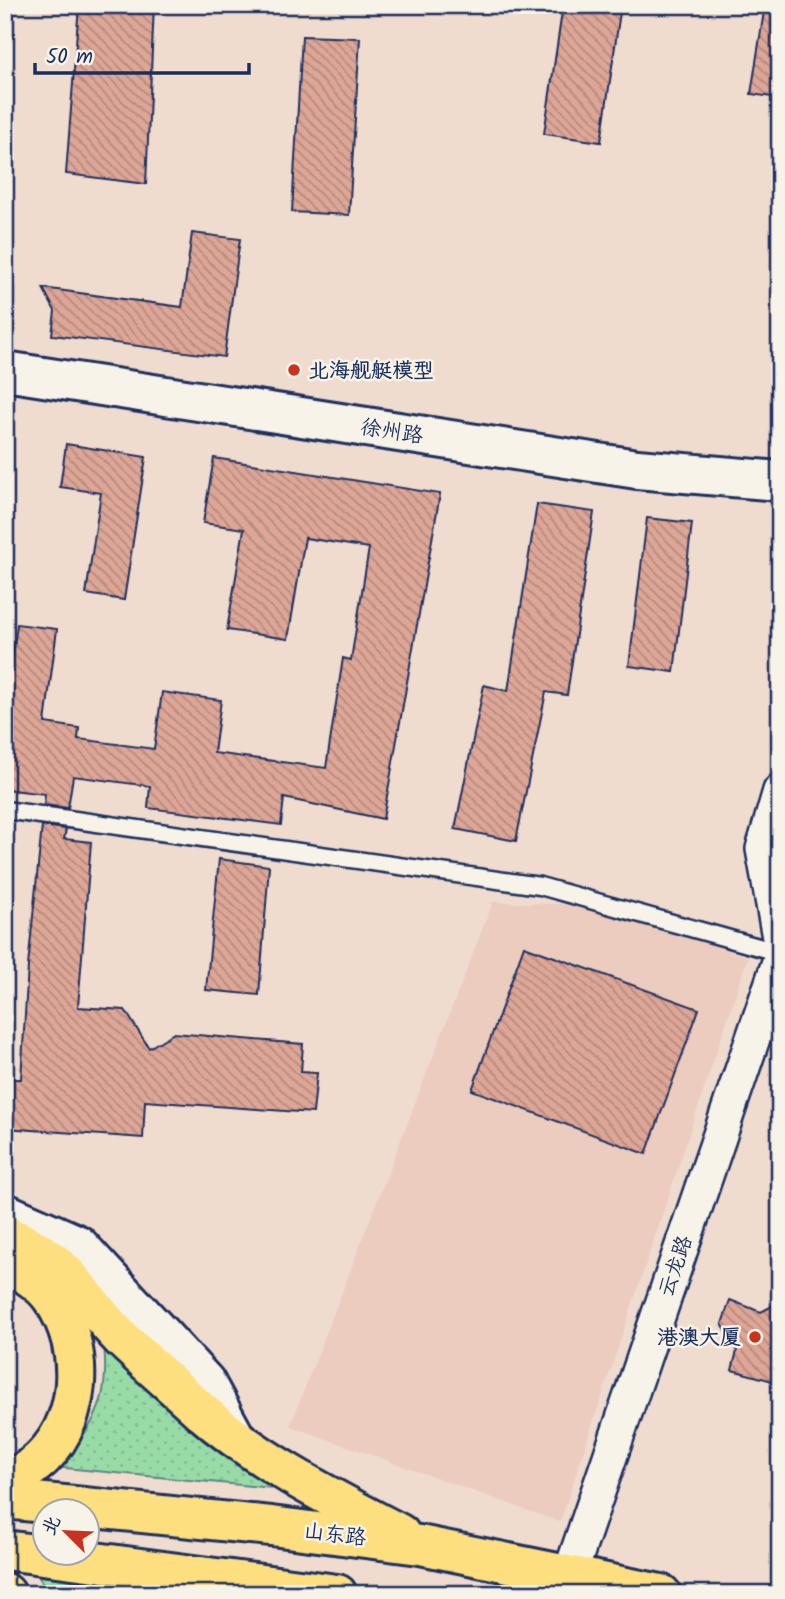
<svg xmlns="http://www.w3.org/2000/svg" width="785" height="1599" font-family="Kalam,'LXGW WenKai TC',sans-serif">
  <defs>
    <pattern id="grass-dots" width="8" height="8" patternUnits="userSpaceOnUse" patternTransform="scale(1.75)"><rect width="8" height="8" fill="#98dba7"/><path d="M2 2h.1M6 6h.1" fill="none" stroke="#82bc92" stroke-width="1.8" stroke-linecap="round"/></pattern>
    <pattern id="building-back-hatch" width="6" height="6" patternUnits="userSpaceOnUse" patternTransform="scale(1.75)"><rect width="6" height="6" fill="#dea696"/><path d="M-1 5l2 2M0 0l6 6M5-1l2 2" fill="none" stroke="#b3887e"/></pattern>
  </defs>
  <rect width="100%" height="100%" fill="#f0dccf"/>
  <filter id="ink" filterUnits="userSpaceOnUse"><feTurbulence type="fractalNoise" baseFrequency=".0143" numOctaves="2"/><feDisplacementMap in="SourceGraphic" scale="14" xChannelSelector="R" yChannelSelector="G"/><feConvolveMatrix kernelMatrix="1 2 1 2 8 2 1 2 1" color-interpolation-filters="sRGB"/></filter>
  <g filter="url(#ink)">
    <polygon fill="#ebccbe" points="493,902 591,905 748,957 560,1522 290,1426"/>
    <g fill="url(#grass-dots)" stroke="#5a8582" stroke-width="2">
      <path d="M103,1333l50,55 120,100 -219,-21c47,-45 56,-70 49,-134z"/>
      <polygon points="38,1576 218,1594 50,1594"/>
    </g>
    <g fill="url(#building-back-hatch)" stroke="#1b2f5e" stroke-width="2">
      <polygon points="79,5 154,5 146,184 66,174"/>
      <polygon points="563,5 621,5 601,142 544,134"/>
      <polygon points="765,5 780,5 780,98 751,94"/>
      <polygon points="302,36 360,38 349,215 292,212"/>
      <polygon points="192,233 240,239 224,357 52,335 55,311 43,288 182,307"/>
      <polygon points="66,444 146,457 124,600 86,594 101,493 60,487"/>
      <polygon points="214,458 440,494 383,819 284,798 281,825 148,808 150,786 73,776 68,808 44,805 45,794 5,789 5,710 17,624 57,629 45,723 79,728 78,739 154,749 162,692 221,700 214,753 326,768 343,658 351,660 369,548 305,538 288,639 227,630 244,529 203,523"/>
      <polygon points="537,504 594,512 567,695 546,692 516,841 455,829 484,685 508,691"/>
      <polygon points="647,518 692,523 674,672 629,666"/>
      <polygon points="42,826 66,829 64,839 91,842 78,1007 125,1010 149,1048 174,1033 303,1044 301,1072 317,1073 313,1113 145,1101 143,1138 5,1128 5,1079 21,1079 28,966"/>
      <polygon points="219,859 269,866 259,995 206,990"/>
      <polygon points="524,946 699,1009 646,1154 472,1090"/>
      <polygon points="730,1300 761,1312 780,1302 780,1383 732,1370 737,1351 722,1324"/>
    </g>
    <g fill="none" stroke-linecap="round" stroke-linejoin="round">
      <defs>
        <polyline id="service" points="5,810 540,886 780,953"/>
        <g id="minor">
          <polyline points="780,791 763,849 780,943"/>
          <polyline points="570,1574 780,959"/>
        </g>
        <g id="tertiary">
          <polyline points="5,371 637,469 780,481"/>
          <polyline points="5,1213 78,1245 205,1382 235,1437"/>
        </g>
        <g id="primary">
          <path d="M5,1235c67,25 73,60 117,104 26,25 53,48 79,72 59,51 130,87 199,123"/>
          <path d="M5,1261c16,10 36,21 47,37 35,50 32,129 -19,168 -8,6 -19,11 -28,17"/>
          <polyline points="5,1499 271,1526 420,1545 661,1594"/>
          <polyline points="5,1550 337,1594"/>
          <polyline points="5,1593 6,1594"/>
        </g>
      </defs>
      <use href="#service" stroke="#1b2f5e" stroke-width="21"/>
      <use href="#minor" stroke="#1b2f5e" stroke-width="38"/>
      <use href="#tertiary" stroke="#1b2f5e" stroke-width="44"/>
      <use href="#primary" stroke="#1b2f5e" stroke-width="44"/>
      <use href="#service" stroke="#f7f3e8" stroke-width="16"/>
      <use href="#minor" stroke="#f7f3e8" stroke-width="33"/>
      <use href="#tertiary" stroke="#f7f3e8" stroke-width="38"/>
      <use href="#primary" stroke="#fedf80" stroke-width="38"/>
    </g>
  </g>
  <g fill="#c8321e" stroke="#f7f3e8" stroke-width="2.5">
    <circle cx="294" cy="370" r="7"/>
    <circle cx="755" cy="1337" r="7"/>
  </g>
  <g text-anchor="middle" stroke-width="5" stroke-linejoin="round" paint-order="stroke">
    <g font-size="21" font-weight="bold" fill="#1b2f5e" stroke="#f7f3e8" text-anchor="start">
      <text x="308" y="377">北海舰艇模型</text>
      <text x="741" y="1344" text-anchor="end">港澳大厦</text>
    </g>
    <g font-size="21" fill="#1b2f5e" stroke="#f7f3e8">
      <text transform="translate(392 431) rotate(9)" y="7">徐州路</text>
      <text transform="translate(675 1266) rotate(-71)" y="7">云龙路</text>
      <text transform="translate(335 1534) rotate(7)" y="7">山东路</text>
    </g>
  </g>
  <rect width="785" height="1599" fill="none" stroke="#f7f3e8" stroke-width="28"/>
  <rect x="14" y="14" width="757" height="1571" fill="none" stroke="#1b2f5e" stroke-width="2.5" filter="url(#ink)"/>
  <g transform="translate(66 1532) rotate(294)"><circle r="33" fill="#f7f3e8" stroke="#9fa5b1" stroke-width="2"/>
  <path d="M0-5L12 26L0 18L-12 26Z" fill="#c8321e"/>
  <text y="-10" font-size="19" font-weight="bold" text-anchor="middle" fill="#1b2f5e">北</text>
  </g>
  <path d="M35 63v10h214v-10" fill="none" stroke="#1b2f5e" stroke-width="3.5"/>
  <text x="46" y="63" font-size="21" fill="#1b2f5e" stroke="#f7f3e8" stroke-width="5" paint-order="stroke">50 m</text>
</svg>
